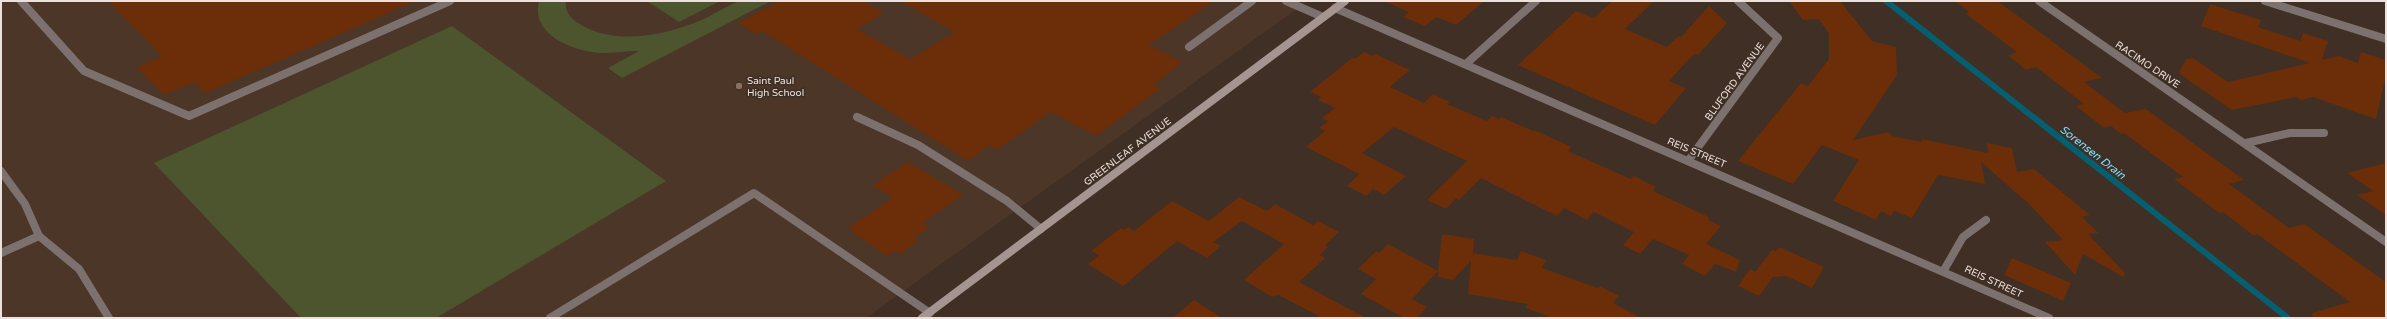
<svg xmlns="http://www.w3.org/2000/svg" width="2387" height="319" font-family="'Varela Round',sans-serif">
  <rect width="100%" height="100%" fill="#3f2f24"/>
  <polygon fill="#4c3628" points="1,1 1308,1 866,318 1,318"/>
  <g fill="#4c552d">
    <path d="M539,1h27c-2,9 5,18 12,22 35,23 85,13 121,-2 13,-5 25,-14 38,-19 9,-2 24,-1 34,-1l-149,77 -14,-10 31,-17c-12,0 -25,2 -37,2 -28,-1 -72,-18 -63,-52z"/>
    <polygon points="647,1 720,1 679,22"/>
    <polygon points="452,26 666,181 436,318 301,318 154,163"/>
  </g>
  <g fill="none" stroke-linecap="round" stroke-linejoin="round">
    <polyline stroke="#065e71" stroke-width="6" points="1886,1 2288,318"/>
  </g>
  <g fill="#6b2e09">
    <polygon points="108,1 416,1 205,93 195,82 164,95 137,67 162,56"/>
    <polygon points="780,1 862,1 884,13 857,29 910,59 955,32 900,1 1214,1 1149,45 1182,62 1154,85 1161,88 1096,136 1051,112 996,150 990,145 968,161 762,31 756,34 738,23"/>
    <polygon points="1383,1 1484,1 1456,25 1436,17 1425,26 1403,17 1409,12"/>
    <polygon points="1612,1 1654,1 1625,29 1667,47 1678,36 1681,37 1709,6 1727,23 1698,55 1694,54 1669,81 1686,88 1655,125 1518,65 1576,11 1594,18"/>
    <polygon points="1789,1 1840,1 1872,41 1896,47 1897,75 1853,140 1888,132 1892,136 1922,142 1922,139 1988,153 1987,143 2012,148 2017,172 2034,169 2090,215 2082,217 2098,233 2088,234 2125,273 2123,277 2083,254 2075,275 2045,242 2063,240 2029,204 1981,162 1985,184 1938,175 1912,218 1894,211 1891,216 1881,211 1876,220 1833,201 1859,160 1822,145 1793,184 1738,161 1801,83 1808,86 1829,59 1829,34 1819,19 1803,20"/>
    <polygon points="1955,1 1997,1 2003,5 2102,78 2084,82 2125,113 2146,109 2244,180 2229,184 2289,228 2304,224 2386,282 2386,318 2313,318 2312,313 2350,302 2257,234 2254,236 2223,212 2219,213 2174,179 2183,177 2124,133 2121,134 2111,126 2104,128 2076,106 2084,104 2036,67 2026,70 2008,55 2017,52 1966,14 1969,12"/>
    <polygon points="2210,4 2261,20 2258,27 2300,41 2303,33 2328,41 2322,60 2338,56 2358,63 2361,52 2386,60 2386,76 2376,119 2313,97 2301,100 2296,97 2232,110 2191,82 2179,73 2186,59 2193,58 2228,82 2310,63 2201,26"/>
    <polygon points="1364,52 1373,56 1375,54 1410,70 1390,87 1424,103 1433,94 1450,102 1447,104 1487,121 1492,116 1499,119 1501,117 1533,131 1534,130 1572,147 1568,151 1631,179 1634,176 1656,187 1653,191 1709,217 1708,220 1721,226 1706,244 1740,260 1736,272 1715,264 1705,276 1682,264 1689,255 1653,239 1640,254 1623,245 1634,232 1594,212 1587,220 1564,208 1557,216 1481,178 1459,200 1456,198 1446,209 1427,200 1467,161 1394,127 1362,153 1406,176 1384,195 1373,189 1366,196 1347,186 1359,174 1306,147 1325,131 1319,128 1328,121 1322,118 1335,108 1318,100 1321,97 1310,92 1352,58 1355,59"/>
    <polygon points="908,162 963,195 922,223 929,227 915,237 919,240 900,254 896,250 887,256 851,231 853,230 849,227 893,198 873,185"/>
    <polygon points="2386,163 2386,215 2357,195 2373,191 2347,173"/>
    <polygon points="1239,197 1267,211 1275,204 1313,225 1318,221 1339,232 1325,245 1328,247 1320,255 1325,258 1299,282 1366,318 1318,318 1319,316 1278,295 1272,297 1244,280 1284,244 1242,221 1213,242 1221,246 1207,258 1177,241 1123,286 1088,264 1099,255 1091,251 1121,228 1124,230 1128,227 1134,231 1172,201 1209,221"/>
    <polygon points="1442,234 1474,239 1473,253 1517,260 1521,251 1546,260 1542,268 1598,288 1600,286 1619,296 1613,303 1641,318 1552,318 1526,308 1528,304 1468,294 1471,261 1453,280 1438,277 1438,271 1412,299 1427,307 1417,318 1404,318 1361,294 1376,279 1358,269 1376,251 1379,253 1388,244 1438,271"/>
    <polygon points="1779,247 1824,267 1812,288 1786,276 1773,277 1759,296 1738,286 1750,269 1755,272 1772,250 1776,251"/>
    <polygon points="2012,258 2071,283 2063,301 2004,275"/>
    <polygon points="1194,300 1222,318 1173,318"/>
  </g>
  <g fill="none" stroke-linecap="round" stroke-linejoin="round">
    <g stroke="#7c716f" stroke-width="8">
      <polyline points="21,1 84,71 189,116 450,1"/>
      <polyline points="1286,1 1323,17"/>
      <polyline points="1189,47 1252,1"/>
      <polyline points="857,117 918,145 1007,201 1041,229"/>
      <polyline points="1,171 25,204 39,236 1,253"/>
      <polyline points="39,236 79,269 109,318"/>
      <polyline points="550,318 754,193 930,313"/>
    </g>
    <g stroke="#7c716f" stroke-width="8">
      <polyline points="2039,1 2386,242"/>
      <polyline points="2265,1 2386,39"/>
      <polyline points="1335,8 2049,318"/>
      <polyline points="1467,63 1536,1"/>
      <polyline points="2246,143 2290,133 2324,133"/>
      <polyline points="1688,161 1778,38 1738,1"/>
      <polyline points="1944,270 1963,237 1986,220"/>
    </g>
    <polyline stroke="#a59590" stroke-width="8" points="922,318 1345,1"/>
  </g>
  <circle fill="#8d6e63" stroke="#3f2f24" stroke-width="1.5" cx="739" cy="86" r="4"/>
  <g text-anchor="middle" stroke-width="3.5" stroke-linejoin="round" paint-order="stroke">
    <g font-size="10" fill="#ece2db" stroke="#3f2f24">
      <text transform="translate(2148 64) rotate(34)" y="4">RACIMO DRIVE</text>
      <text transform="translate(1734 81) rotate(-54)" y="4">BLUFORD AVENUE</text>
      <text transform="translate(1127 151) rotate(-37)" y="4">GREENLEAF AVENUE</text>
      <text transform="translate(1697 152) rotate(23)" y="4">REIS STREET</text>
      <text transform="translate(1994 281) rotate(25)" y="4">REIS STREET</text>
    </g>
    <g font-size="10" fill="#ece2db" stroke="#3f2f24" text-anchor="start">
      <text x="747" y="84">Saint Paul<tspan x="747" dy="12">High School</tspan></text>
    </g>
    <g font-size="11" font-style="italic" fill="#7be0fd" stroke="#3f2f24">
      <text transform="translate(2093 152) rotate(38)" y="4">Sorensen Drain</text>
    </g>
  </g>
  <rect width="2387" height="319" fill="none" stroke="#ece2db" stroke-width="4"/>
</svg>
